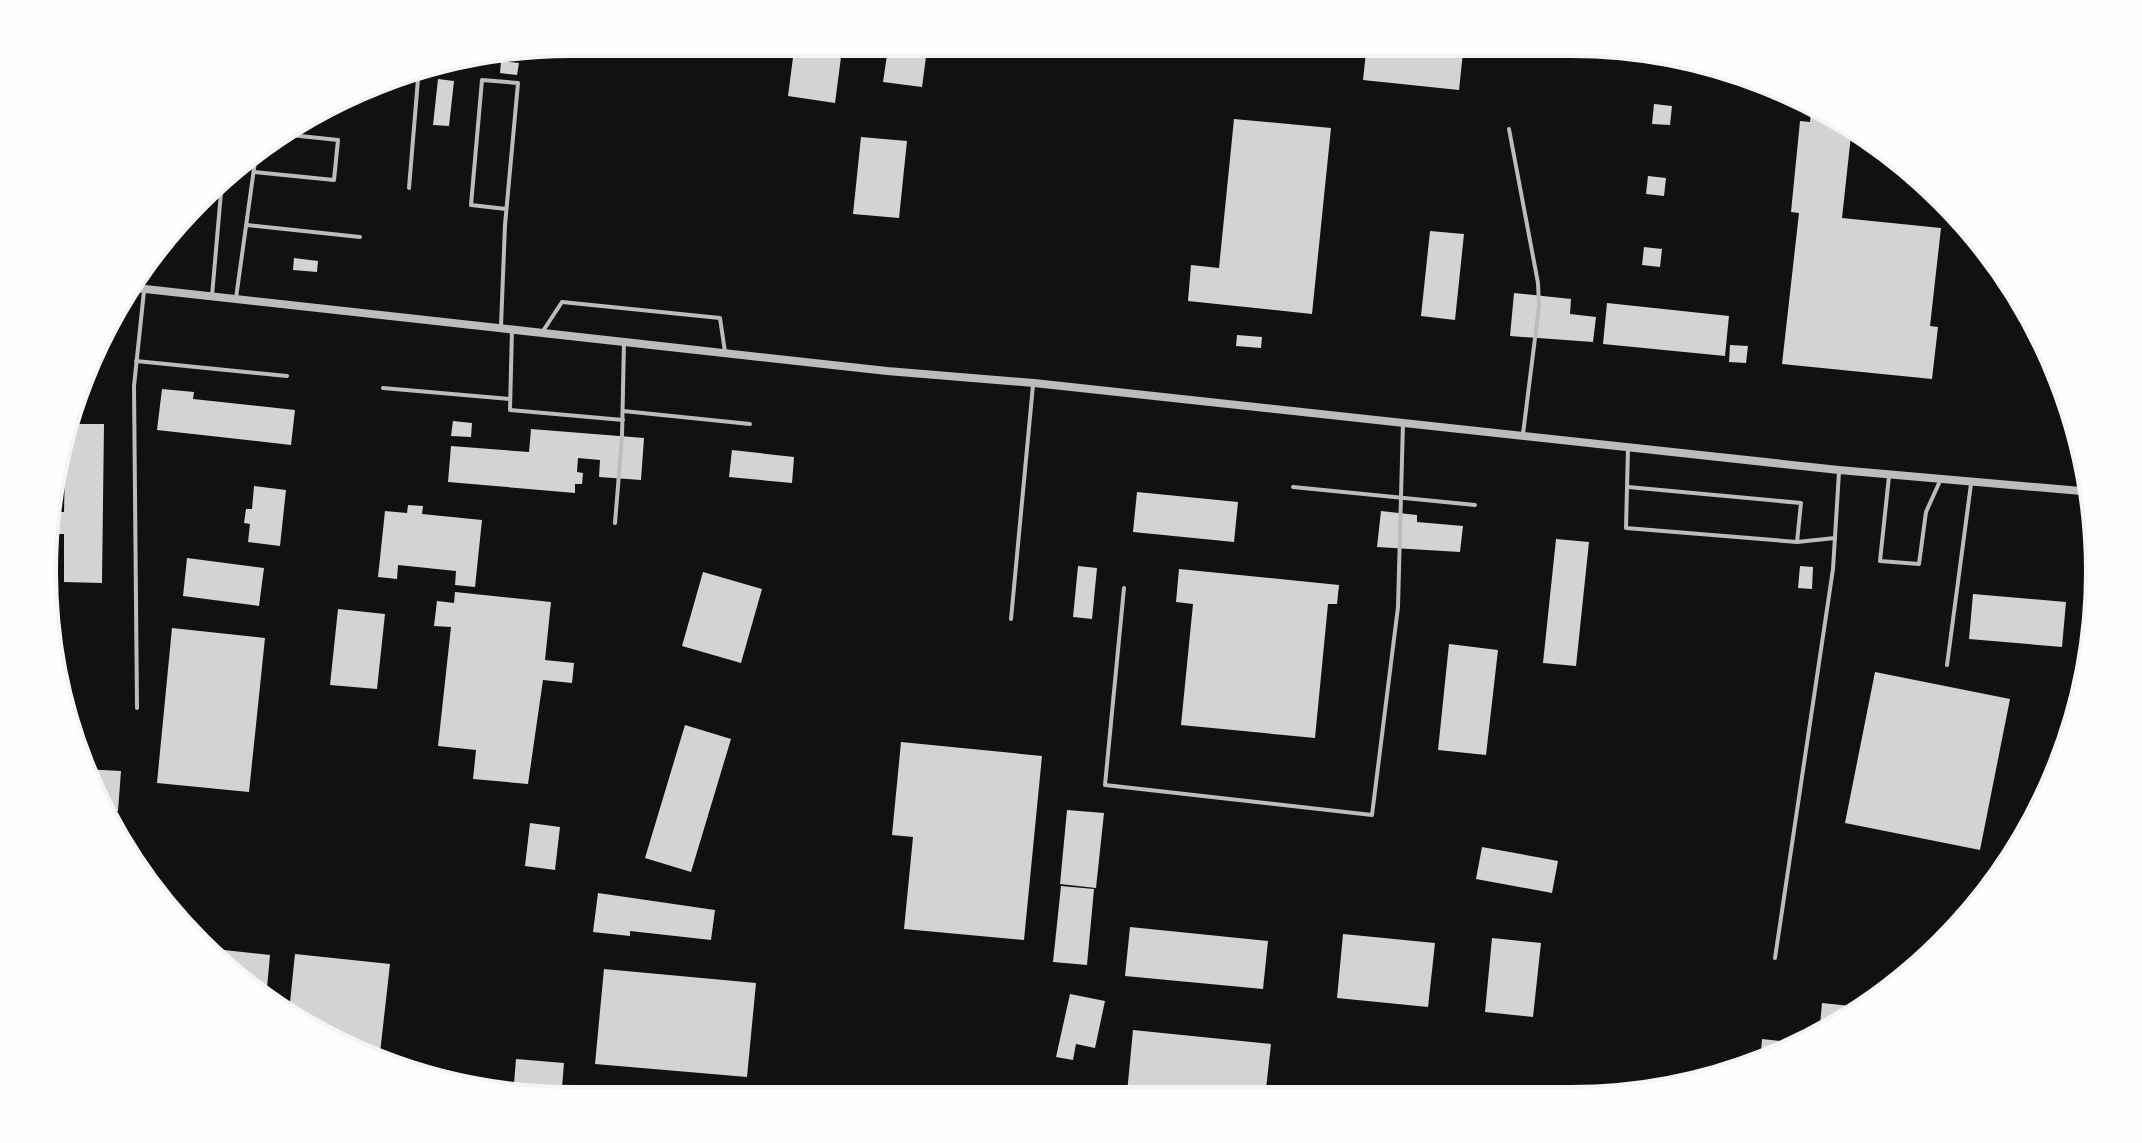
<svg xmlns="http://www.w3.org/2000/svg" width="2142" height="1143" font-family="'PT Serif',serif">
  <rect width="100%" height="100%" fill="#111"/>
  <g fill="#d3d3d3">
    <polygon points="795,42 843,42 835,103 788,96"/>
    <polygon points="889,42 928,42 922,87 883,82"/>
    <polygon points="1367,43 1464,43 1459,90 1363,80"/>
    <polygon points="501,61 519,63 517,75 500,73"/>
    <polygon points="438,79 454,81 449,126 433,125"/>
    <polygon points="1812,101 1852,126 1842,218 1941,228 1930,326 1938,327 1932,379 1782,364 1799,213 1791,212 1800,121 1810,122"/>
    <polygon points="1654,104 1672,106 1670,125 1652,124"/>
    <polygon points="1234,119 1331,128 1312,314 1188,301 1191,265 1219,268"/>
    <polygon points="861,137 907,141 899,218 853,214"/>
    <polygon points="1648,176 1666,178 1664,196 1646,194"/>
    <polygon points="1430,231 1464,234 1455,320 1421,316"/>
    <polygon points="1644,247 1662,249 1660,267 1642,265"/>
    <polygon points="294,258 318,261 317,272 293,270"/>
    <polygon points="1514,293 1571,299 1570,314 1596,317 1593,342 1510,336"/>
    <polygon points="1607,303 1729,316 1725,356 1603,344"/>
    <polygon points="1237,335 1262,337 1261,348 1236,346"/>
    <polygon points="1730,345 1748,346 1746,363 1729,362"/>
    <polygon points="2050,353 2064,383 2047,381"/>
    <polygon points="162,389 194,392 193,399 295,410 291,445 157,430"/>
    <polygon points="453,421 472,423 471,437 451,436"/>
    <polygon points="65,424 104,424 102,583 64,582 64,534 50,534 52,512 64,512 65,468 57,468 58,453 65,453"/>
    <polygon points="531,429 644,438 641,480 599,477 600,460 578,458 577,472 583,473 582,484 575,484 575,493 448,482 451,446 529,452"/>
    <polygon points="732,450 794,457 792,483 729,477"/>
    <polygon points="254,486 286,490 280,546 248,542 250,524 244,523 246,509 252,509"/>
    <polygon points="1137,492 1238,502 1234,542 1133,532"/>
    <polygon points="408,505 423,506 422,514 482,520 475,587 455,585 456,571 398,565 397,579 378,577 385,511 407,513"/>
    <polygon points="1381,511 1417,515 1417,522 1463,526 1460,552 1377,547"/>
    <polygon points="50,536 52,578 46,578 49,543"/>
    <polygon points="1556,539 1589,542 1576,666 1543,663"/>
    <polygon points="187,558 264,568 259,606 183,596"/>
    <polygon points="1078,566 1097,568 1092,619 1073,617"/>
    <polygon points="1800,566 1813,567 1812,589 1798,588"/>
    <polygon points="1179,569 1339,585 1337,604 1328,604 1315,738 1181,725 1193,604 1176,602"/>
    <polygon points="703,572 762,589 741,663 682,646"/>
    <polygon points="455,592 551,602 545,660 574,663 572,683 543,680 528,784 473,779 476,750 438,746 451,627 434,626 437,601 454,603"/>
    <polygon points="1973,594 2066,602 2062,647 1969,639"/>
    <polygon points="338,609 385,614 377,689 330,685"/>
    <polygon points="172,628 265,638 249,792 157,783"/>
    <polygon points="1449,644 1498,650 1486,755 1438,750"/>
    <polygon points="1875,672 2010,699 1980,850 1845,823"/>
    <polygon points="685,725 731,739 691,872 645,858"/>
    <polygon points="901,742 1042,756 1024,940 904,929 913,837 892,835"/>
    <polygon points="83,769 121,771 118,811 100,810"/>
    <polygon points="1067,810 1104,813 1096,888 1060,884"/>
    <polygon points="530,823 560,827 555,870 525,866"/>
    <polygon points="1482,847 1558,861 1552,893 1476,879"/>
    <polygon points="1061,886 1094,889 1087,965 1053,962"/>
    <polygon points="598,893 715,910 711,940 630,931 630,936 593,932"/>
    <polygon points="1130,927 1268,941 1263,989 1125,976"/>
    <polygon points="1343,934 1435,943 1428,1007 1337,998"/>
    <polygon points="1492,938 1541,943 1533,1017 1485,1012"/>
    <polygon points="215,949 270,955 267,988 254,987 214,958"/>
    <polygon points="295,954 390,964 379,1062 337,1046 289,1012"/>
    <polygon points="604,969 756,983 747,1077 595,1064"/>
    <polygon points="1070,994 1105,1001 1095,1048 1076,1044 1073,1060 1056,1057"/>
    <polygon points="1822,1003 1870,1008 1819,1036"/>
    <polygon points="1133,1030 1271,1044 1265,1098 1176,1098 1127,1093"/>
    <polygon points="1762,1039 1789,1042 1788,1053 1761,1052"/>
    <polygon points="516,1059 564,1063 561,1100 513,1096"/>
  </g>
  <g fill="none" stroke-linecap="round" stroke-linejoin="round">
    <g stroke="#bcbcbc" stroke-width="4">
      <polyline points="1509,129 1538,283 1539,306 1523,434"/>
      <polyline points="254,172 334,180 338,140 281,134"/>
      <polyline points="409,188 419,67"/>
      <polyline points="247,225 360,237"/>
      <polyline points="212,296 222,181"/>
      <polyline points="236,298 257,147"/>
      <polyline points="501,326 505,225 518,83 482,80 471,205 506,209"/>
      <polyline points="512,329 510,410 623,420"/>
      <polyline points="543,331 562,302 720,318 725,352"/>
      <polyline points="136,361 287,376"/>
      <polyline points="383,388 510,399"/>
      <polyline points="623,411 750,424"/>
      <polyline points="1628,448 1626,528 1797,542 1835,538"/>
      <polyline points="1889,476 1880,561 1919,564 1926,512 1940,481"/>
      <polyline points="1293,487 1475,505"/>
      <polyline points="1628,487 1801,503 1797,542"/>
      <polyline points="615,523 622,437 624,342"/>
      <polyline points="1124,588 1105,785 1372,815 1398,607 1403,423"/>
      <polyline points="1011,619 1033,385"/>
      <polyline points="1947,665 1971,484"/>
      <polyline points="137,708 134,386 144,291"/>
      <polyline points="1775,958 1833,569 1839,472"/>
    </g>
    <polyline stroke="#bcbcbc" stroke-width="8" points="127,287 887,371 1034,383 1839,470 2093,492"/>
  </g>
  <path d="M0 0H2142V1143H0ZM571 56H1571A515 515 0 0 1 2086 571V572A515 515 0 0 1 1571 1087H571A515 515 0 0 1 56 572V571A515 515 0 0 1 571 56Z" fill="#fefefe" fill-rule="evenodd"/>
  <path fill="none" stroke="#f5f5f5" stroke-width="4" d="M571 56H1571A515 515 0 0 1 2086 571V572A515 515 0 0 1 1571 1087H571A515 515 0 0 1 56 572V571A515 515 0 0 1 571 56Z"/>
</svg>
